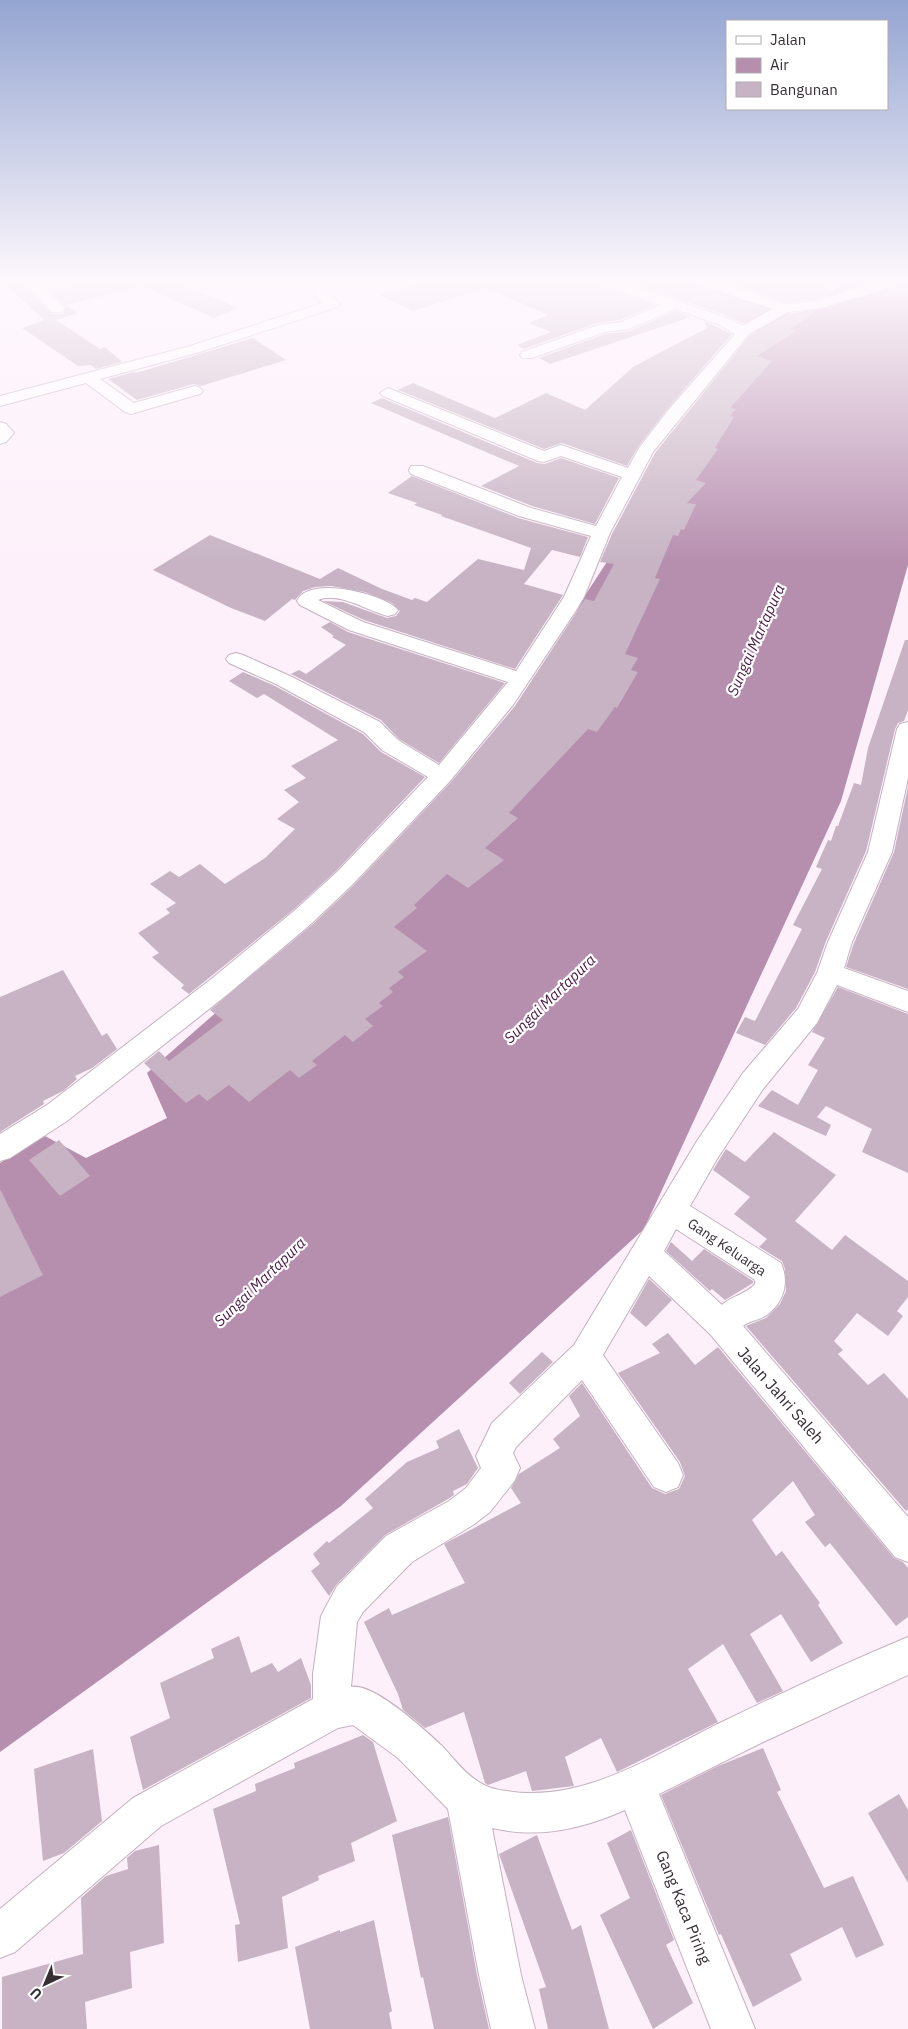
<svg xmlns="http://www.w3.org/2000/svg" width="908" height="2029" font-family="'IBM Plex Sans',sans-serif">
  <rect width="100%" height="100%" fill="#fdf0fa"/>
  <polygon fill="#b68eae" points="687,280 790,314 812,310 821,305 841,280 908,280 908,565 841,801 644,1229 341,1506 0,1752 0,1163 45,1136 86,1158 167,1118 147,1073 390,860 515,732 586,594 757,332 752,325 701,305"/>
  <g fill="#c7b3c3">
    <polygon points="1,280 40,280 31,282 27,287 52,314 62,314 66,308 49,290 71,285 75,280 172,280 238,308 214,318 140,285 140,287 65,305 78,313 56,320 100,349 105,347 122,362 96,369 91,365 78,366 22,328 44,320"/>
    <polygon points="425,280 594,280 597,285 656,305 620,320 597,323 524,349 517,345 551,332 529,323 548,315 486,288 413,311 380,295"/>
    <polygon points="622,280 690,280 693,285 768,309 742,324 731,317"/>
    <polygon points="719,280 820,280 833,294 815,299 786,302"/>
    <polygon points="675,311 691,317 550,364 539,358 605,334 630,331"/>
    <polygon points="813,311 814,313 790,329 796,331 757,356 772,361 730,408 736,409 730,416 734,417 715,448 718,449 696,480 706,483 687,503 696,504 684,530 681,529 678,536 673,535 655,578 660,579 625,654 638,658 631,670 638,672 617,708 615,707 597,732 588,729 509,813 518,818 485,848 504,860 468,888 447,874 414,905 417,908 394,927 427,951 398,972 404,977 389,988 393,992 379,1003 383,1006 365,1019 373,1026 353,1042 345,1035 312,1061 317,1065 299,1078 290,1070 249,1102 229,1085 207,1101 199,1094 186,1103 144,1063 159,1051 169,1061 223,1020 210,1010 313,924 354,885 451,782 515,706 585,599 594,601 614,564 600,562 612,534 655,453 750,335 789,314"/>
    <polygon points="704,321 732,334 669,407 638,447 627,466 562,443 544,449 398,390 413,383 495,418 546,393 585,410 633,367 707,328"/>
    <polygon points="253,338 286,360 201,386 194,384 137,400 108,379 134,372 136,373"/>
    <polygon points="382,398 537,463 545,464 561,458 619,478 595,524 532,506 481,486 519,466 371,403"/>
    <polygon points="412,476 518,518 588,537 580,557 552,550 524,584 563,595 515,669 364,620 323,601 343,602 387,618 396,616 400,611 392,603 365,592 331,586 315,587 303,591 295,600 292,599 265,621 231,608 153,570 210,535 320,579 338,568 382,589 412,600 415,598 427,602 478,559 524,570 531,548 441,516 442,515 414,505 417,503 388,493"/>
    <polygon points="330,622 348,632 505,683 439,763 399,739 381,720 291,674 299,670 306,674 346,645 332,637 334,636 321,627"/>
    <polygon points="905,640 908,640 908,710 904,721 898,723 895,729 866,851 826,941 815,972 796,1008 765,1045 736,1033 745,1017 755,1021 802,929 793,925 822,869 816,867 828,840 831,841 836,826 838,826 854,783 861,785 868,748"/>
    <polygon points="243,672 275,686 363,734 381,752 425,777 336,871 293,910 189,994 181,988 184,985 152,957 159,953 138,933 170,913 166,909 176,903 150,884 170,871 179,877 200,864 225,884 265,858 295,829 277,819 299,802 284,790 306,778 291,766 338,740 264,694 257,698 229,681"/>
    <polygon points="908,787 908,989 846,967 854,943 894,852"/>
    <polygon points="63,970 102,1036 107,1033 117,1049 92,1068 75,1076 77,1079 63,1091 43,1101 44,1104 0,1132 0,997"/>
    <polygon points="838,987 908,1014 908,1173 862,1152 872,1129 826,1106 817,1117 831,1125 826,1136 758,1106 772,1090 798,1105 818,1070 808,1065 825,1038 812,1032"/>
    <polygon points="774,1132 836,1175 795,1221 832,1250 845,1235 908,1281 908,1297 897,1311 903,1316 888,1336 857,1313 834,1341 843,1350 838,1354 868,1385 884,1373 908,1399 908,1509 906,1511 746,1326 766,1318 780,1304 786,1291 785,1269 782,1261 759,1247 767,1239 734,1214 750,1197 713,1170 726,1149 745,1162"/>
    <polygon points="59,1140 90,1176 60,1196 29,1160"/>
    <polygon points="0,1189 43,1275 0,1297"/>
    <polygon points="671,1242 692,1261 704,1249 753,1281 753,1283 725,1300 712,1289 710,1291 666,1251"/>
    <polygon points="649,1279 672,1300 646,1327 630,1313"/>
    <polygon points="668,1333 695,1365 718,1347 894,1558 903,1562 908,1568 908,1617 896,1626 830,1543 825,1547 805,1522 815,1515 793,1481 752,1520 776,1556 782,1551 820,1603 818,1605 843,1643 811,1662 781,1614 750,1634 783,1691 757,1703 723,1644 688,1669 718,1722 617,1772 601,1738 565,1757 574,1786 532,1791 526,1771 488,1785 485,1783 464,1712 425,1728 403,1710 398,1694 364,1622 389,1608 392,1615 465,1583 444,1544 521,1503 511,1488 519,1474 560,1448 553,1439 580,1416 569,1396 582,1383 652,1488 665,1494 679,1489 685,1476 680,1462 618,1373 660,1353 652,1344"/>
    <polygon points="542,1352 553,1362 520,1394 509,1383"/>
    <polygon points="459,1429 478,1468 467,1484 453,1491 454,1495 448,1499 385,1535 336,1585 329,1596 311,1571 320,1564 313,1554 327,1541 329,1543 373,1508 365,1499 407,1462 439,1448 436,1441"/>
    <polygon points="239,1636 251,1673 272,1663 278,1672 301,1658 311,1685 311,1698 143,1790 130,1737 170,1718 160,1683 214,1658 211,1649"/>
    <polygon points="363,1735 373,1742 397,1821 351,1843 355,1861 318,1876 319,1880 282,1897 288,1948 238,1962 235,1925 240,1924 213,1809 256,1791 255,1784 295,1768 294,1763"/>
    <polygon points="763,1748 781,1790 777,1792 824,1888 853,1876 884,1945 856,1958 842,1927 790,1954 802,1980 753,2007 721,1934 719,1935 661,1795 718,1766"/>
    <polygon points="93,1749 102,1821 64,1853 43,1861 34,1769"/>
    <polygon points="899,1794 908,1810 908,1883 868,1813"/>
    <polygon points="448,1817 477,1975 489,2029 434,2029 423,1977 421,1978 392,1835"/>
    <polygon points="631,1830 674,1940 666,1945 693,2003 653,2029 600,1915 630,1898 607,1843"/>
    <polygon points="537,1835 572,1930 581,1925 609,2029 548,2029 539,1989 546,1987 499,1854"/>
    <polygon points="159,1845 164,1943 130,1952 132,1988 85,2002 87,2029 2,2029 2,1977 83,1954 81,1898 106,1876 128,1869 127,1858 135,1851"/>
    <polygon points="374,1920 392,2011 389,2013 392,2029 310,2029 295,1947 340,1930 340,1932"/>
  </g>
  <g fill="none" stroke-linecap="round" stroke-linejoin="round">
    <defs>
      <g id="minor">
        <polygon points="49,280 73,280 71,283 45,289 62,306 64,309 62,312 52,312 29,287 31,284"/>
        <polygon points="300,280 315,280 340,304 338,307 200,352 100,379 134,403 195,386 200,388 203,391 200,394 131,414 125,412 86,383 0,406 0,396 190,346 323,303"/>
        <path d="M596,280h20l114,39 12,7 31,-17 -79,-26 -2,-3h21l73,24 29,-3 71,-21h21l-2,3 -84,25 -33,4 -39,22 -96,118 -43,81 -26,64 -9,15 -62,93 -63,76 -97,103 -41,39 -84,71 -161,127 -57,37 -10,3v-27l47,-29 163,-125 84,-69 43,-39 91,-95 -46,-27 -18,-18 -88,-48 -47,-21 -3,-4 3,-4 7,-2 7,2 47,21 90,46 18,18 41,25 69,-83 -159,-52 -49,-25 -3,-4c11,-27 90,-6 101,9l-3,4 -7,2c-20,-5 -50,-25 -70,-16l45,22 153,49 48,-74 27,-61 -72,-20 -108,-42 -2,-4 2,-4h12l108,42 65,18 26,-49 -61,-21 -17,6 -6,-1 -155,-65 -3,-3 8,-5 5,2 151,61 17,-6 67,23 11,-20 31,-40 65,-74 -15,-9 -45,-16 -46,20 -24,3 -73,26h-10l-2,-3 2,-3 76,-27 23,-3 40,-17 -63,-22z"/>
        <polygon points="0,422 6,424 14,433 6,442 0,444"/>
        <path d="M908,722v56l-16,74 -40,90 -8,26 64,23v21l-71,-27 -20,38 -54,66 -46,70 -27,47 91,57c8,18 4,38 -13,51 -7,6 -17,6 -25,12l165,191v45l-13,-5 -184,-222 -62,-59 -46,79 75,108 5,12 -5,12 -12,5 -12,-5 -72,-107 -66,67 -3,6 7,15 -5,12 -25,32 -17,13 -61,37 -49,50 -6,10 -6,65c22,-5 74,43 90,58 12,12 21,26 35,35 9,7 20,10 31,11 77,13 152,-39 219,-71 60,-29 120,-57 182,-83v38l-147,68 -102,51 96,235h-44l-86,-219c-43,19 -86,29 -133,18l29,147 14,54h-44l-12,-54 -31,-166 -50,-51 -45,-33 -15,3 -177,98 -146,126 -15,6v-49l133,-111 180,-99v-25l8,-58 16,-30 49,-50 63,-35 17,-13 15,-20 -5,-12 16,-33 82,-78 123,-204 46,-68 55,-64 19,-36 11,-31 40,-90 29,-123 3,-5zM676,1229l79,51v4c-10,11 -22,11 -33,21l-58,-54z"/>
      </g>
    </defs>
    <use href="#minor" stroke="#c5b1c1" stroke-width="2"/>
    <use href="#minor" fill="#fff" fill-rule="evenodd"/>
  </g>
  <linearGradient id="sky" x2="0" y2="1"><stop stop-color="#94a5d1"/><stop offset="0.5" stop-color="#fef8fd"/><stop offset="1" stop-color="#fef8fd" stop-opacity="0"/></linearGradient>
  <rect width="908" height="564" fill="url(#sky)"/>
  <g text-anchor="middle" stroke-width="4.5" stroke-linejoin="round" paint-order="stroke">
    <g font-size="14" fill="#372f36" stroke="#fff">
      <text transform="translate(727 1247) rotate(34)" y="5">Gang Keluarga</text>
    </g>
    <g font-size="15" font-style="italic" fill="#481743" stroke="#fff">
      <text transform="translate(756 640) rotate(-66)" y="5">Sungai Martapura</text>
      <text transform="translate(550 999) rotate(-44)" y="5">Sungai Martapura</text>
      <text transform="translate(260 1282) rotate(-44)" y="5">Sungai Martapura</text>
    </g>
    <g font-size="16" fill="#372f36" stroke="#fff">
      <text transform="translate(781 1395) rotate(49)" y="6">Jalan Jahri Saleh</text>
      <text transform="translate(684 1907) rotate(68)" y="6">Gang Kaca Piring</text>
    </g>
  </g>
  <rect x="726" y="20" width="162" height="90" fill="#ffffff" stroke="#afacaf"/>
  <rect x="736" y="36" width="25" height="8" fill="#ffffff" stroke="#afacaf"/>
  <text x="770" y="45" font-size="15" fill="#372f36">Jalan</text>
  <rect x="736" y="58" width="25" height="15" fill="#b68eae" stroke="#afacaf"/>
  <text x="770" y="70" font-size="15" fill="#372f36">Air</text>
  <rect x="736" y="82" width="25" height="15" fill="#c7b3c3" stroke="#afacaf"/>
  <text x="770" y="95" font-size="15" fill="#372f36">Bangunan</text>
  <g transform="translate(45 1984) rotate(224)" stroke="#ffffff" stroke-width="4" paint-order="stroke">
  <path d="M0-4L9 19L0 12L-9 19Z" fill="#372f36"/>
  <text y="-8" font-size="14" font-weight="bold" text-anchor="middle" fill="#372f36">U</text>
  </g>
</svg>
